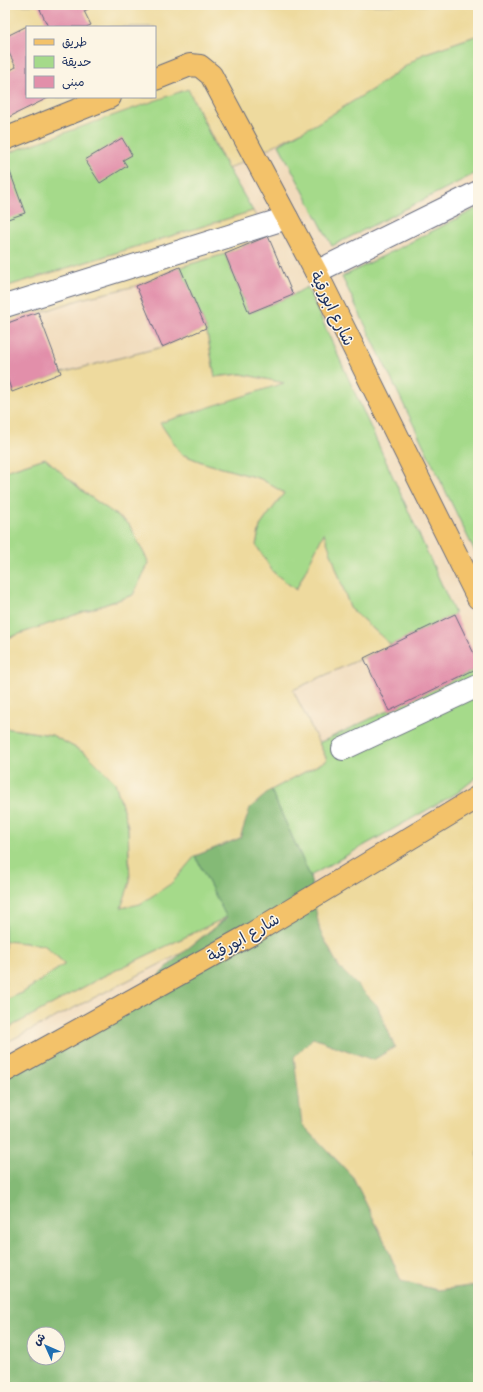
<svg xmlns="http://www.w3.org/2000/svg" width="483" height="1392" font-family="Caveat,'Playpen Sans Arabic',sans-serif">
  <rect width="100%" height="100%" fill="#fcf5e5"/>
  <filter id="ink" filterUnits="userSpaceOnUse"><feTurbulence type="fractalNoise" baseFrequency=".025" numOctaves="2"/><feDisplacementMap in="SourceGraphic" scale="8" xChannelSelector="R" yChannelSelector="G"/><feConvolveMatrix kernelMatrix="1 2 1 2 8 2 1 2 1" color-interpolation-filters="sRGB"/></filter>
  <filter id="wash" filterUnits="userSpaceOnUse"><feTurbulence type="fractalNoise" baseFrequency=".012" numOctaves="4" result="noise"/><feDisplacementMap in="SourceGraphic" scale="16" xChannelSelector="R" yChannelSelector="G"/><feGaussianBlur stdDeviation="0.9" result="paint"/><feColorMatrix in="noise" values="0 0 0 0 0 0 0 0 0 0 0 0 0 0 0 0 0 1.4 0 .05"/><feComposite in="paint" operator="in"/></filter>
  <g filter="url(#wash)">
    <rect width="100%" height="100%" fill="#f1dbbc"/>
    <g fill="#a5da8a" stroke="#608474">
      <polygon points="478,35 478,172 332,246 279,145 373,89 423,54"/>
      <polygon points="188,88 216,148 253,211 5,287 5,154"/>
      <polygon points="478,208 478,558 342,277"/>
      <polygon points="225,254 249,313 293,295 307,287 455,614 391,645 350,608 324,534 296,590 273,572 256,545 260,526 284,493 261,479 204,463 181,454 159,422 283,383 241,374 215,377 206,328 180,267"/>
      <polygon points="45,458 85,493 129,524 149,563 133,595 5,639 5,471"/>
      <polygon points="478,668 478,776 457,793 310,876 271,790 327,760 319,743"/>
      <polygon points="5,728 52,735 87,754 115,782 128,826 130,882 171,883 195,856 227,917 104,976 5,1030 5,1000 22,993 65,964 44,945 5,941"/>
    </g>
    <path fill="#84ba76" stroke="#50746a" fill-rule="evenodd" d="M271,790l39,86 10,55 19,36 38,38 18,42 -22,13 -60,-22 -11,86 51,53 32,65 16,39 37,9 40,-5v102h-473v-316l129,-72 48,-46 45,-35 -32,-62 45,-18 9,-30zM34,1334h24v24h-24z"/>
    <g fill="#eeda9e" stroke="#84847e" fill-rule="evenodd">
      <path d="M5,5h473v30l-55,19 -50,35 -57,35 -88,45 -40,-80 -183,65zM27,27h128v70h-128z"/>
      <polygon points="253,211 268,236 225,254 180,267 136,286 85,298 5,324 5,287"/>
      <polygon points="206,328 215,377 241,374 284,383 160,423 181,454 204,463 261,479 284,493 260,526 256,545 273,572 296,590 324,533 350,608 391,645 293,690 327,760 271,790 250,808 240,838 195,856 172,883 140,904 121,908 130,882 128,826 115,782 87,754 52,735 5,728 5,639 133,595 149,563 129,524 85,493 45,458 5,471 5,394 61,373 162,347"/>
      <polygon points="478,797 478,1285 438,1290 401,1281 385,1242 353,1177 302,1124 294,1057 313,1038 373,1060 395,1047 377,1005 339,967 320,931 313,896"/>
      <polygon points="227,917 182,953 5,1043 5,1030 104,976"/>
      <polygon points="5,941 44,945 65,964 22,993 5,1000"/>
    </g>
    <g id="blocks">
      <g fill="#e28faa">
        <polygon points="32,5 97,5 84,11 91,25 86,27 48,27 39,7"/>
        <polygon points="27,26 27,97 50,97 5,119 5,73 16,67 5,45 5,37"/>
        <polygon points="122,138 132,155 123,160 127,166 100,183 85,160"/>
        <polygon points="5,161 6,161 25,213 5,220"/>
        <polygon points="268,236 293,295 249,313 225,254"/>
        <polygon points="180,267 206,328 162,347 136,286"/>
        <polygon points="38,312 61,373 12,392 5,372 5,324"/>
        <polygon points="455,614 478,662 478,668 389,711 364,658"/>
      </g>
    </g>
  </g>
  <g filter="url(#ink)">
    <use href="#blocks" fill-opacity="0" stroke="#666b7f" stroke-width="1"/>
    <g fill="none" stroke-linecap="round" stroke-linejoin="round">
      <defs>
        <g id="minor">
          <polyline points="316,272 478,192"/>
          <polyline points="5,306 287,218"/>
          <polyline points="343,749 478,686"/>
        </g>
        <g id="major">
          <polyline points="155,79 190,65 200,66 211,75 316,272 478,598"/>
          <polyline points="5,139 110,97"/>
          <polyline points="5,1071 253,933 478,797"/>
        </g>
      </defs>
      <use href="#minor" stroke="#666b7f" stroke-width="24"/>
      <use href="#major" stroke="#666b7f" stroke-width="24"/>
      <use href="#minor" stroke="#fff" stroke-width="22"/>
      <use href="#major" stroke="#f3c26a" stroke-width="22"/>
    </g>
  </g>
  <g text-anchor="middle" stroke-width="3" stroke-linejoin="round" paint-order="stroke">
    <g font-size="16" fill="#1b2f5e" stroke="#fcf5e5">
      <text transform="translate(333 308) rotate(64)" y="6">شارع ابورقية</text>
      <text transform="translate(243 937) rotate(-30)" y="6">شارع ابورقية</text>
    </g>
  </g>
  <rect width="483" height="1392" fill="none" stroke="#fcf5e5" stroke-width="20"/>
  <rect x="26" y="26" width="130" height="72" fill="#fcf5e5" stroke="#a2a6af"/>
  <rect x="34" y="39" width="20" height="6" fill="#f3c26a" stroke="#a2a6af"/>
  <text x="62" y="46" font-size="12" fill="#1b2f5e">طريق</text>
  <rect x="34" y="56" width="20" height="12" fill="#a5da8a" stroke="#a2a6af"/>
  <text x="62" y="66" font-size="12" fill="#1b2f5e">حديقة</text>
  <rect x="34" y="76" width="20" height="12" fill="#e28faa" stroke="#a2a6af"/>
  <text x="62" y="86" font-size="12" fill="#1b2f5e">مبنى</text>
  <g transform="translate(46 1346) rotate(315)"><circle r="19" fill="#fcf5e5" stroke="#a2a6af"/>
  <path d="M0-3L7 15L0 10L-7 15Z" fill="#1f6fb2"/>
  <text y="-6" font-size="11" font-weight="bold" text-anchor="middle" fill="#1b2f5e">ش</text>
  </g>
</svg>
